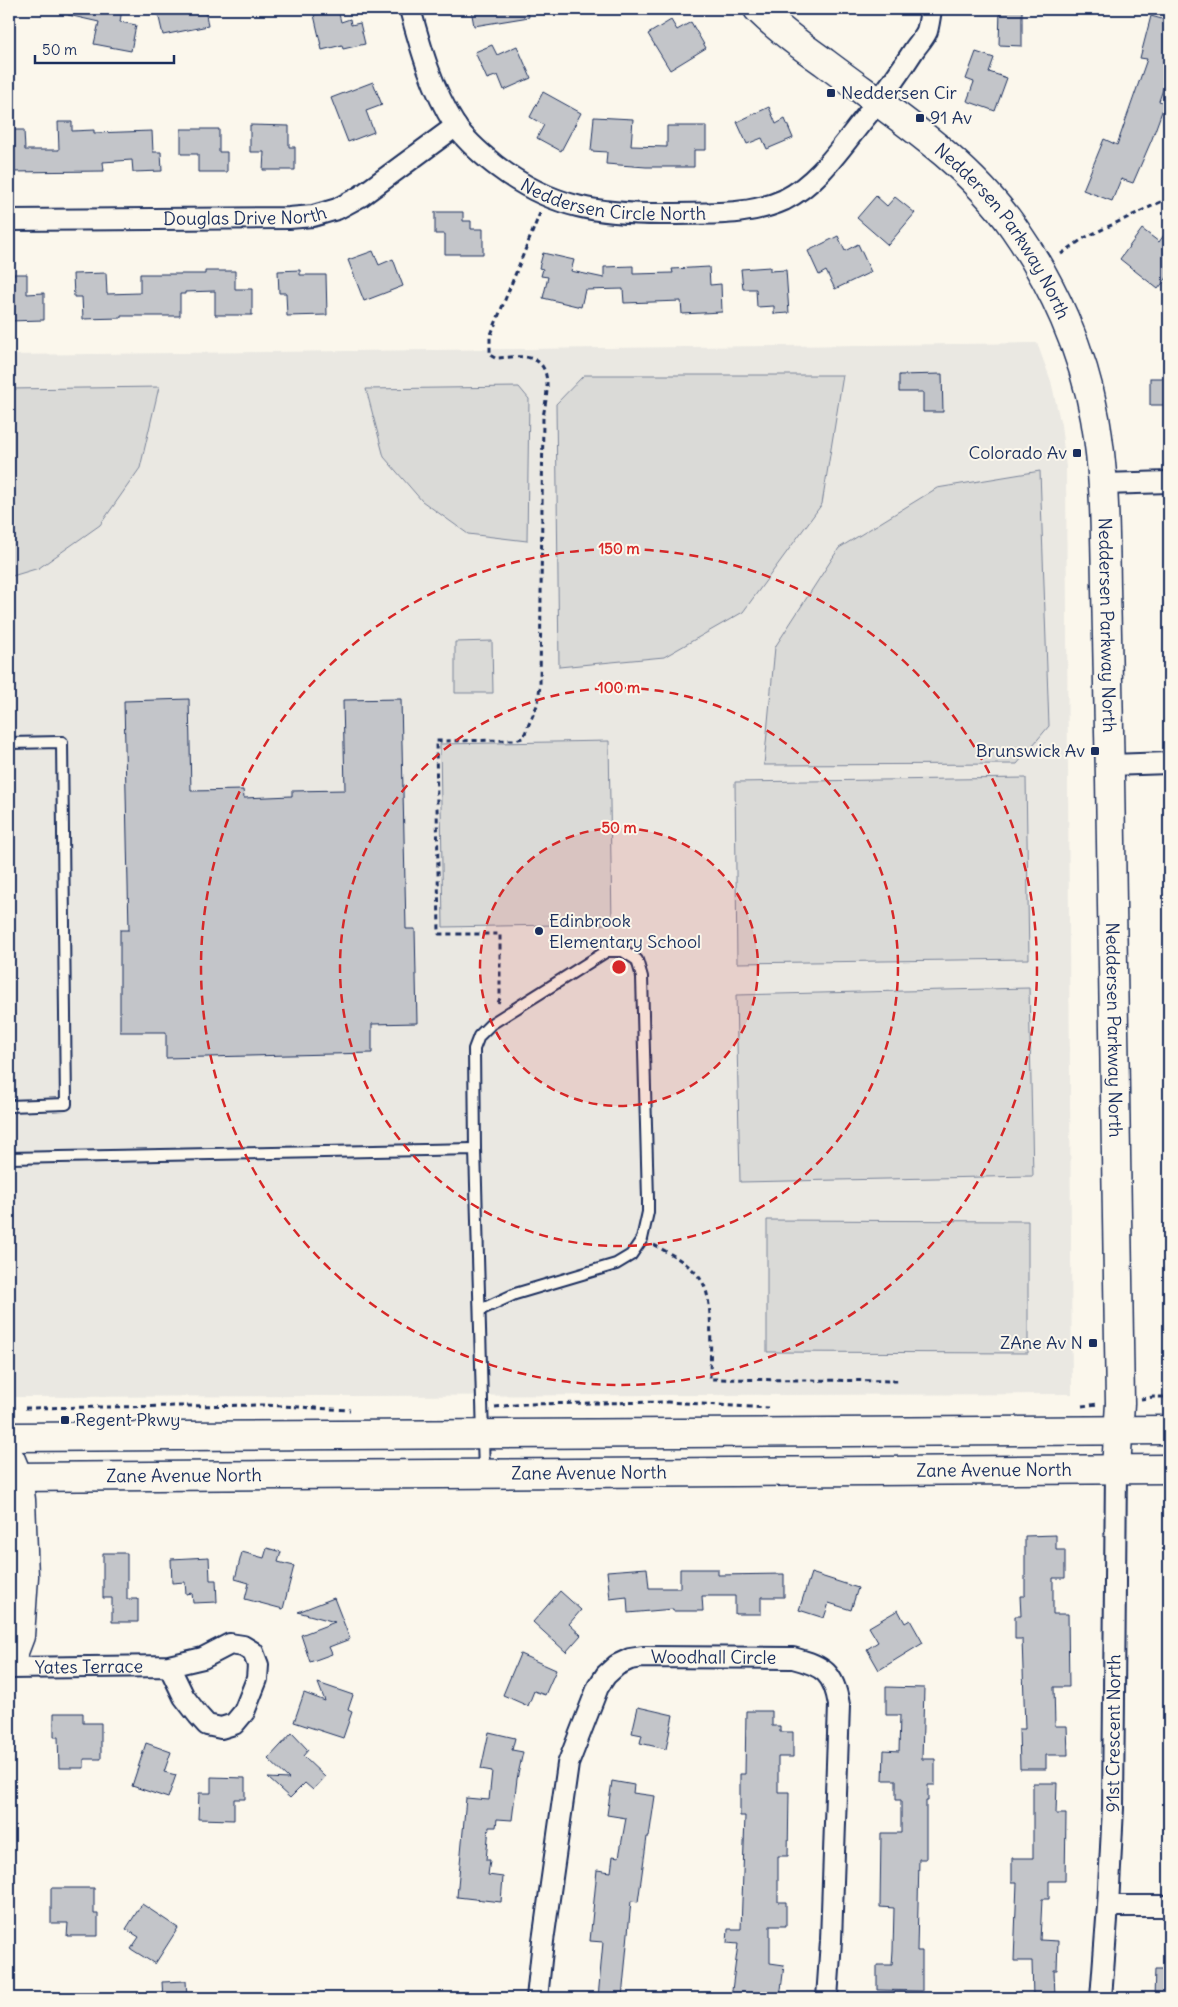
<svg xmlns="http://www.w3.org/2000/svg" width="1178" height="2007" font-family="Delius,sans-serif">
  <rect width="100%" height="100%" fill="#fbf7ec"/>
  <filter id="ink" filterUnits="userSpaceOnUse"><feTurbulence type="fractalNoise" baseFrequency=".02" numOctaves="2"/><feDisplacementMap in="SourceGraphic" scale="10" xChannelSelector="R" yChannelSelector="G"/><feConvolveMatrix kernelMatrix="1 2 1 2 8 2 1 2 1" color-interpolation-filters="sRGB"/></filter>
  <g filter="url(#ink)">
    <polygon fill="#eae8e2" points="1037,343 1051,381 1061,425 1066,467 1072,1394 9,1397 9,355"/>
    <g fill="#dadad7" stroke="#7a849a">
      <polygon points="584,375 843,375 822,504 743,612 664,657 559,667 556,404"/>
      <polygon points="159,387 140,468 100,525 39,568 9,577 9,389"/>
      <polygon points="519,387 529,399 527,541 468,534 422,501 384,457 366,389"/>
      <polygon points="1040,471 1049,726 1017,764 764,765 775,647 839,548 937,488"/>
      <polygon points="492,641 493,693 455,693 455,642"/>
      <polygon points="609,741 612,924 443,927 440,744"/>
      <polygon points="1026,778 1029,959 737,963 735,782"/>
      <polygon points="1029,988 1033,1176 740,1182 736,995"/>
      <polygon points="767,1220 1028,1221 1028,1353 767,1352"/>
    </g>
    <g fill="#c3c5c9" stroke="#1b2f5e">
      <polygon points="68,9 122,9 120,22 136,25 131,51 94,44 99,22 68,15"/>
      <polygon points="157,9 205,9 208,26 163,35"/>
      <polygon points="471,9 528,9 529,17 474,26"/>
      <polygon points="1000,9 1022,9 1022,46 999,45"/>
      <polygon points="338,10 341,22 350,19 351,25 360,23 365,44 343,49 342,45 322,50 314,15"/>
      <polygon points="1151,16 1169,21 1169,72 1159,101 1165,103 1152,139 1133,183 1121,179 1112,201 1083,190 1104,139 1117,145 1147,59 1140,58"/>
      <polygon points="671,20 677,30 691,22 706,48 670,70 648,34"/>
      <polygon points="492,45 497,55 517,46 531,78 504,90 498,75 487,79 475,52"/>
      <polygon points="976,52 994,58 989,72 1007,78 995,111 967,101 974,82 966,79"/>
      <polygon points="373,82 382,105 366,111 374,132 348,142 331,98"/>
      <polygon points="543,92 581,113 561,151 537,138 544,125 530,117"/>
      <polygon points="769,107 776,124 785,119 793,138 767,149 762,138 747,144 737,122"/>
      <polygon points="594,117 633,119 631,146 667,147 667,126 706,126 706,150 694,150 694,167 646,167 606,164 607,152 591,151"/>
      <polygon points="58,122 72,122 72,131 94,130 94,133 152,131 153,152 161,152 162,171 133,172 132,160 103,162 104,171 9,172 9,130 24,130 25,150 59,150"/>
      <polygon points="250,125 289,126 289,147 295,147 295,170 263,170 264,152 250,152"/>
      <polygon points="181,129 219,129 219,152 227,152 227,172 198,172 198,154 181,154"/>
      <polygon points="876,196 887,206 895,197 915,213 888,245 857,218"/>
      <polygon points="435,212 463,212 463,221 471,221 471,229 483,229 483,254 445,254 445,234 435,234"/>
      <polygon points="1169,228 1169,275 1158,289 1120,259 1142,229 1159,242"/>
      <polygon points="838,236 845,251 858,244 871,272 835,289 826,271 819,275 808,251"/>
      <polygon points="373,251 379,265 393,259 403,286 364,301 348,260"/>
      <polygon points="543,253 574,260 571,271 604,278 604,267 633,266 633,274 673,273 672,269 709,267 710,285 721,284 722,312 682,314 681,301 624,303 623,289 585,290 581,307 543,298 548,277 541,276 543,269 539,268"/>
      <polygon points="770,267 770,271 786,270 789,313 774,314 774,306 757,307 756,289 743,289 741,269"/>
      <polygon points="300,270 300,275 326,275 327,315 287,316 286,293 279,293 278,271"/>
      <polygon points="205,271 235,271 235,289 252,289 252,315 215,315 215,291 185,292 185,294 180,294 180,316 121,316 121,318 83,319 82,297 74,297 73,274 106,273 107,294 140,293 140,274 205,274"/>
      <polygon points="9,274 27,274 27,294 44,293 44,320 9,321"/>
      <polygon points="942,374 943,412 923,412 923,392 899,392 899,375"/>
      <rect x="1150" y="378" width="19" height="27"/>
      <polygon points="189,699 191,791 243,790 244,798 292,796 292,791 345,790 343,700 401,699 406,929 415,929 417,1023 372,1024 372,1053 166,1058 166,1032 120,1032 120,930 129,930 124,701"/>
      <polygon points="1056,1535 1056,1550 1065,1550 1065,1578 1053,1578 1053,1614 1068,1614 1069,1687 1054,1687 1055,1726 1067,1726 1068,1755 1046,1755 1046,1769 1020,1769 1019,1729 1025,1729 1022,1639 1015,1639 1015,1616 1021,1616 1020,1596 1025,1596 1025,1536"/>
      <polygon points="267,1548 281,1552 278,1562 294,1566 283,1609 245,1599 249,1583 235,1579 242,1552 264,1558"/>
      <polygon points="103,1553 127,1553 127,1599 138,1599 138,1622 112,1622 112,1598 103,1598"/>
      <polygon points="209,1557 210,1580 216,1580 217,1602 193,1603 192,1593 186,1594 185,1582 172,1583 171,1559"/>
      <polygon points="647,1568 649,1588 680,1588 680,1569 718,1569 718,1575 784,1574 784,1597 761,1597 761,1614 735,1614 735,1596 702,1596 703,1611 673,1611 673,1609 628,1613 627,1597 610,1599 607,1571"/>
      <polygon points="811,1573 858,1588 851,1610 829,1603 824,1618 799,1610"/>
      <polygon points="560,1591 581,1610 569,1624 581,1635 566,1652 533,1622"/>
      <polygon points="334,1598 350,1639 329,1647 332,1654 310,1662 301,1635 335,1622 298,1612"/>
      <polygon points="898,1610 905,1623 910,1620 923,1643 879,1670 867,1649 878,1642 869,1627"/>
      <polygon points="520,1654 556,1670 545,1695 534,1691 528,1706 503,1695"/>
      <polygon points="318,1683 353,1695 348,1710 352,1712 343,1738 294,1722 304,1693 325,1701"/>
      <polygon points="886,1687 924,1688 922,1759 935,1759 935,1785 928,1785 928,1801 926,1801 926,1859 919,1859 917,1951 922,1951 922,1991 877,1990 877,1965 892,1965 893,1950 894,1908 880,1907 881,1833 901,1833 901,1800 896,1800 896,1780 883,1780 884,1750 899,1751 900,1715 886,1715"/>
      <polygon points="638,1707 673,1715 666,1749 640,1743 642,1735 632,1733"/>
      <polygon points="746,1711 772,1711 772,1726 780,1726 780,1732 793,1732 793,1757 778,1757 778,1792 789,1792 788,1856 778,1856 778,1902 786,1902 786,1926 770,1926 770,1963 784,1965 780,1998 731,1998 738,1944 727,1943 728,1929 741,1929 745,1816 740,1816 740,1774 745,1774"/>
      <polygon points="54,1713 83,1713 83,1723 101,1723 101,1759 84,1759 84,1768 59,1768 58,1737 54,1737"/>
      <polygon points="489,1732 515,1738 512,1750 523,1752 517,1779 512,1820 497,1819 496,1827 489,1827 486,1860 490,1860 488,1875 503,1877 501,1902 457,1897 466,1798 489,1800 492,1771 481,1769"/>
      <polygon points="292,1733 308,1750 303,1756 325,1777 313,1790 305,1783 290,1798 268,1778 289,1779 268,1759"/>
      <polygon points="146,1743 171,1752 164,1772 176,1775 168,1798 132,1786"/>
      <polygon points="211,1777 245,1778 245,1799 234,1799 234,1820 198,1819 199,1793 211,1793"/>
      <polygon points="612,1781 634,1785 633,1793 655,1796 649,1837 647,1837 638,1902 631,1901 622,1998 598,1998 603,1942 590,1941 597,1870 611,1872 613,1856 619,1857 626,1818 607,1815"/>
      <polygon points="1033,1783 1057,1783 1056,1814 1066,1814 1065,1881 1049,1881 1049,1899 1042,1899 1040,1940 1058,1941 1057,1970 1054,1970 1055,1998 1033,1998 1032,1961 1014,1961 1017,1882 1012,1882 1012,1858 1033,1858"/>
      <polygon points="51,1888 94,1888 94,1914 98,1914 98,1936 67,1936 68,1923 51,1923"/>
      <polygon points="142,1904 178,1928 155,1964 131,1949 139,1937 126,1929"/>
      <polygon points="1155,1969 1169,1969 1169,1998 1154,1998"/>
      <polygon points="186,1981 187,1998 163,1998 162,1982"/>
    </g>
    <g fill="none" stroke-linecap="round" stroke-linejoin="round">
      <defs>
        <g id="lane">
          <polyline points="9,743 62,742 66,1104 9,1106"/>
          <polyline points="475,1149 474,1049 479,1036 491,1024 607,951 623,951 637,960 642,977 648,1199 648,1212 642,1239 631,1255 616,1264 515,1294 480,1310"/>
          <polyline points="9,1158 475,1149 484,1473"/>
        </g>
        <g id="street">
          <path id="s1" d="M410,9c11,40 22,80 45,116 10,15 25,28 40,40 57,44 107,50 177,49 37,-1 77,2 112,-14 36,-18 59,-56 84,-86 16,-20 32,-42 46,-64 4,-6 10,-12 13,-19 2,-7 3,-15 4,-22"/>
          <path id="s2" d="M9,220l280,-2 24,-2 24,-7 24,-13 95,-70"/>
          <polyline points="1104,484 1169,482"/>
          <polyline points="1110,765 1169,763"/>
          <path id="s3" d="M9,1668l160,-2 34,-8 27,-14 13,2 10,6 5,13 -1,14 -13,33 -10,12 -13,4 -14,-3 -9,-10 -14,-18 -15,-31"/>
          <polyline points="1108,1906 1169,1906"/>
          <path id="s4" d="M537,1998l6,-57 25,-177 30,-77 8,-12 11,-10 13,-6 13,-2 150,1c31,8 41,15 46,47l-8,236 -4,57"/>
          <path id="s5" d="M1101,1998l7,-92 5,-98 3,-339"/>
        </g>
        <g id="secondary">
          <path id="s6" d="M758,9c20,20 43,37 66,53 66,50 142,97 190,166 39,56 69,123 81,190 10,56 10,113 11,169 1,64 3,128 4,192 3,208 6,416 10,624l-4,66"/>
          <polyline points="9,1437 1169,1430"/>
          <path id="s7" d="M9,1477l1160,-8"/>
          <polyline points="9,1665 20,1636 24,1576 21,1500 18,1477 11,1460"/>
        </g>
      </defs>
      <use href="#lane" stroke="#1b2f5e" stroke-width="14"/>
      <use href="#street" stroke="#1b2f5e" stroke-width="24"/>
      <use href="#secondary" stroke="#1b2f5e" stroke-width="31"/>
      <g stroke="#1b2f5e" stroke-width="3" stroke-dasharray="5 4" stroke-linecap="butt">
        <polyline points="1061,254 1084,238 1169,198"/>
        <path d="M498,1003l2,-5v-64h-61l-3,-193 79,-1 8,-2 15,-35 2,-18 3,-268c3,-17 12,-53 -13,-59 -10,-3 -24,0 -35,0l-5,-3v-18l50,-124"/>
        <path d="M654,1245c17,9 39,20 49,38 11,20 7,72 7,96l188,2"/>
        <polyline points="1141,1399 1153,1397 1169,1397"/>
        <polyline points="1082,1406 1098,1404"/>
        <polyline points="495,1407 525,1404 668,1402 768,1408"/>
        <polyline points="25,1408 263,1405 350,1410"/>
      </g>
      <use href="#lane" stroke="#fbf7ec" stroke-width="10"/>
      <use href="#street" stroke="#fbf7ec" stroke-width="20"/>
      <use href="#secondary" stroke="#fbf7ec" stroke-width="28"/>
    </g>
  </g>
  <circle cx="619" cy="967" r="139" fill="#d62828" fill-opacity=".12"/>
  <g fill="none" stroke="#d62828" stroke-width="2.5" stroke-dasharray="9 6">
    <circle cx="619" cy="967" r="139"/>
    <circle cx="619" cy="967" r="279"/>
    <circle cx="619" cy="967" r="418"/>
  </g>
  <g fill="#1b2f5e" stroke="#fbf7ec" stroke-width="2">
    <rect x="826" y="88" width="10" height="10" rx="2.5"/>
    <rect x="915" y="113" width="10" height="10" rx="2.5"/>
    <rect x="1072" y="448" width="10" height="10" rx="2.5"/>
    <rect x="1090" y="746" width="10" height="10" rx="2.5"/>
    <circle cx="539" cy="931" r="5"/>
    <rect x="1088" y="1338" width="10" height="10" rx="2.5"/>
    <rect x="60" y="1415" width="10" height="10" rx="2.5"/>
  </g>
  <g text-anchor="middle" stroke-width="4" stroke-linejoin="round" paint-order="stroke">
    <g font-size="18" fill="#1b2f5e" stroke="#fbf7ec" text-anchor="start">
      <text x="841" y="99">Neddersen Cir</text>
      <text x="930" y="124">91 Av</text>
      <text x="1067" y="459" text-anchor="end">Colorado Av</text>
      <text x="1085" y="757" text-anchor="end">Brunswick Av</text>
      <text x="549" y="927">Edinbrook<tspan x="549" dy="21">Elementary School</tspan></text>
      <text x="1083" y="1349" text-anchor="end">ZAne Av N</text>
      <text x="75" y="1426">Regent Pkwy</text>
    </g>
    <g font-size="18" fill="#1b2f5e" stroke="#fbf7ec">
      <text dy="6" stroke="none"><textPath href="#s1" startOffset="309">Neddersen Circle North</textPath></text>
      <text dy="6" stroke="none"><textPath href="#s2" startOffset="236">Douglas Drive North</textPath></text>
      <text dy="6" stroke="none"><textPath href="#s6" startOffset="334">Neddersen Parkway North</textPath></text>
      <text dy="6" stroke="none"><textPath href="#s6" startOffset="754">Neddersen Parkway North</textPath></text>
      <text dy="6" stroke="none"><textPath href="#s6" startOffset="1159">Neddersen Parkway North</textPath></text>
      <text dy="6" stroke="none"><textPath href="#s7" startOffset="985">Zane Avenue North</textPath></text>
      <text dy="6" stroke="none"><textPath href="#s7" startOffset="580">Zane Avenue North</textPath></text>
      <text dy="6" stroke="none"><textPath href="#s7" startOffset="175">Zane Avenue North</textPath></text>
      <text dy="6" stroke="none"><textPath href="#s4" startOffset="446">Woodhall Circle</textPath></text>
      <text dy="6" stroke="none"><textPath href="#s3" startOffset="80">Yates Terrace</textPath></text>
      <text dy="6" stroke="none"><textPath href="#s5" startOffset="265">91st Crescent North</textPath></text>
    </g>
  </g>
  <circle cx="619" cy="967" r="8" fill="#d62828" stroke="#fbf7ec" stroke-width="2.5"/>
  <g font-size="15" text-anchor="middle" font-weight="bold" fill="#d62828" stroke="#fbf7ec" stroke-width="4" stroke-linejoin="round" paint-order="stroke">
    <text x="619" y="554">150 m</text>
    <text x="619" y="693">100 m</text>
    <text x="619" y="833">50 m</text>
  </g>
  <rect width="1178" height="2007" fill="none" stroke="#fbf7ec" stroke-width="30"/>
  <rect x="15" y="15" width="1148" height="1977" fill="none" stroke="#1b2f5e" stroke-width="2" filter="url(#ink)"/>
  <path d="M35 55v8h139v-8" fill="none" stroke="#1b2f5e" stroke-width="2.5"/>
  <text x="42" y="55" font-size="15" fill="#1b2f5e" stroke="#fbf7ec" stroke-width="4" paint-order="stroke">50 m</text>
</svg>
